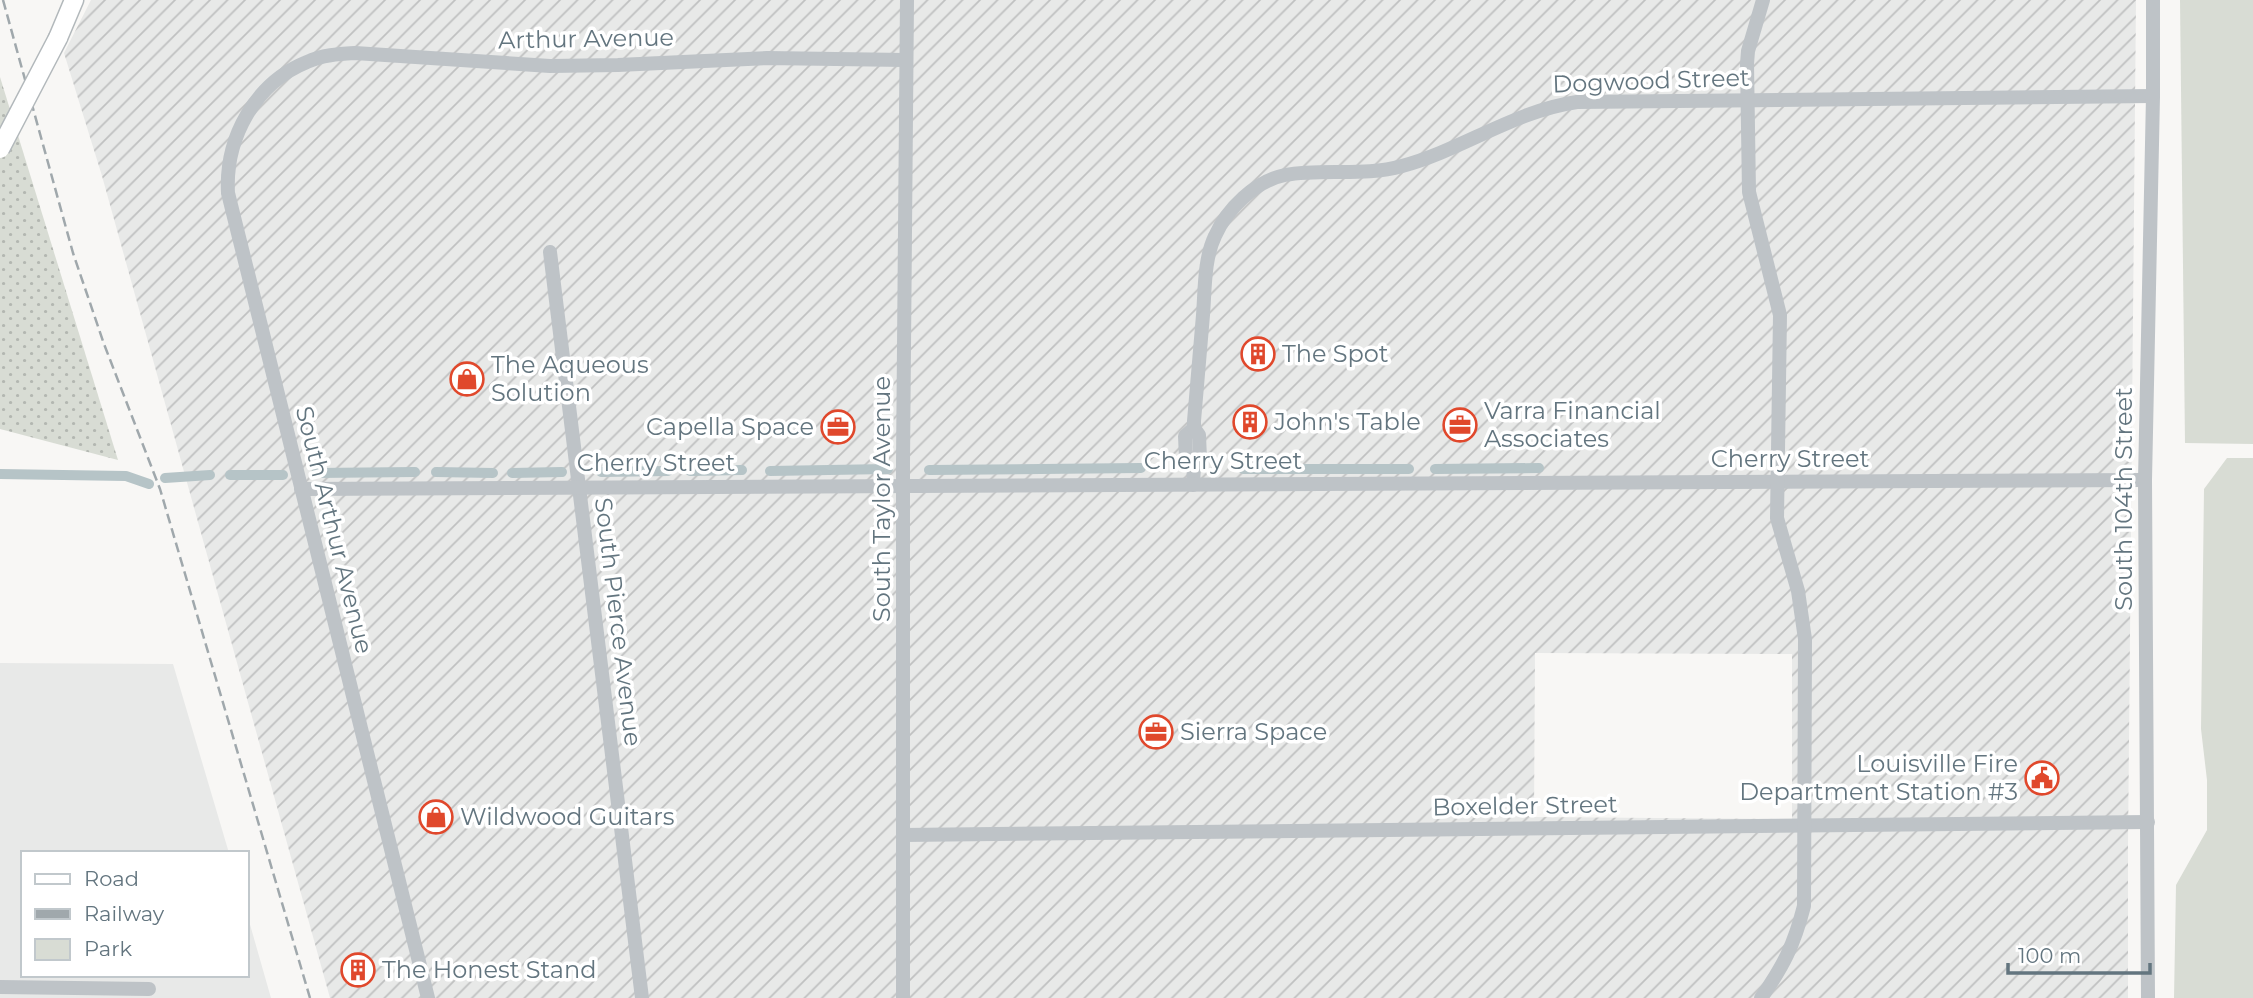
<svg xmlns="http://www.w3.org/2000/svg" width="2253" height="998" font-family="Montserrat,sans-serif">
  <defs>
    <pattern id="industrial-furrows" width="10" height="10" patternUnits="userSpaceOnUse" patternTransform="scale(1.75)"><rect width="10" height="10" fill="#e8e9e8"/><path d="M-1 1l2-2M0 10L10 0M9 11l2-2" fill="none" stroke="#c0c1c1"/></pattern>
    <pattern id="grass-dots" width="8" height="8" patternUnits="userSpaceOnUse" patternTransform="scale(1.75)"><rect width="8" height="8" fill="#d8dcd4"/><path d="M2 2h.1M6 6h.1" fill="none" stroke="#b3b7b1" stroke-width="1.8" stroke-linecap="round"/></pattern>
  </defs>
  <rect width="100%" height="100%" fill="#f8f7f5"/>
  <polygon fill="#e8e9e8" points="0,663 173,664 229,853 23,853 23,975 247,975 247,914 271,998 0,998"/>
  <path fill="url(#industrial-furrows)" fill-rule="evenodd" d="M91,0h2045l-8,845v153h-1798l-228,-822 -38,-123zM1535,653l257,1v165l-258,-2z"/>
  <polygon fill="url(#grass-dots)" points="0,77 118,460 0,429"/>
  <g fill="#d8dcd4">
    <polygon points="2180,0 2253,0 2253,444 2185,443"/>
    <polygon points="2227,458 2253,458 2253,998 2174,998 2176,885 2207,830 2207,780 2201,729 2204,489"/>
  </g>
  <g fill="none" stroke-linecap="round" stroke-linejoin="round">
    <g stroke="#b6c4c7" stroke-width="10">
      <polyline points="1243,469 1409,469"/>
      <polyline points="1435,469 1539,468"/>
      <polyline points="929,470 1141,468"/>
      <polyline points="690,471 742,470"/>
      <polyline points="770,471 888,469"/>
      <polyline points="436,472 493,473"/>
      <polyline points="601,472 668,471"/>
      <polyline points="316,473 415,472"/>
      <polyline points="512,473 562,472"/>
      <polyline points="0,474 126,476 149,484"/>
      <polyline points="230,475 283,475"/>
      <polyline points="165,478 210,475"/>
    </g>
    <defs>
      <polyline id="major" points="58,38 74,0"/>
    </defs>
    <use href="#major" stroke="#b2b8bb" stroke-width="21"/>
    <g stroke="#bec3c7" stroke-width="14">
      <polyline points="550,252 642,998"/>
      <polyline points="1194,466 1186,458 1185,436 1194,428"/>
      <path d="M1193,485l1,-19 6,-7 -1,-24 -5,-7v-7c3,-35 6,-71 9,-106 2,-26 1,-56 12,-79 12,-27 40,-55 70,-61 39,-7 79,2 117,-9 60,-16 112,-55 175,-64l576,-6"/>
      <polyline points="301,489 2145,480"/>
      <polyline points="903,835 2148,822"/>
      <polyline points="0,987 149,989"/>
      <path d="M428,998l-200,-805c-3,-55 27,-110 79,-131 15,-7 32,-8 48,-9l195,13 68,-1 149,-7 138,2"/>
      <polyline points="903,998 903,463 907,0"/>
      <path d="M1761,998c23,-33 33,-53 43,-92l1,-267 -7,-48 -21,-73 3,-203 -31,-123 -2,-128 1,-13 15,-51"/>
      <polyline points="2148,998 2145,480 2153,96 2153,0"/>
    </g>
    <use href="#major" stroke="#fff" stroke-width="18"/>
    <polyline stroke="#a0a8ac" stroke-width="2.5" stroke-dasharray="10 5" stroke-linecap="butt" points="3,0 73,253 104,344 160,489 310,998"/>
    <defs>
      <polyline id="major-bridge" points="0,149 58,38"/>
    </defs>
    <use href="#major-bridge" stroke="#b2b8bb" stroke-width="21" stroke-linecap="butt"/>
    <use href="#major-bridge" stroke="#fff" stroke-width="18"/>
  </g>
  <defs>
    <symbol id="building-ring" viewBox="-11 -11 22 22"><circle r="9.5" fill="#fff" stroke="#e0482c" stroke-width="1.5"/><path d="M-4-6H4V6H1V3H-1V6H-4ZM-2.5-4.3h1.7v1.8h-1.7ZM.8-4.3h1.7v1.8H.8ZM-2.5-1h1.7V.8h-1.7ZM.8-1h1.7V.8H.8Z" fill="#e0482c"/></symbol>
    <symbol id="shop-ring" viewBox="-11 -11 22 22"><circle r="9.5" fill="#fff" stroke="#e0482c" stroke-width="1.5"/><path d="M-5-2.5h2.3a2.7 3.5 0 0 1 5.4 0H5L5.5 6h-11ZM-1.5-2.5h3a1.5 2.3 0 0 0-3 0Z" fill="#e0482c"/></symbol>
    <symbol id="office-ring" viewBox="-11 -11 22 22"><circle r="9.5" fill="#fff" stroke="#e0482c" stroke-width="1.5"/><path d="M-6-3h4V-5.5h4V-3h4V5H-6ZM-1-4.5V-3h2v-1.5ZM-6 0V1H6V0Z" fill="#e0482c"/></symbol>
    <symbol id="civic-ring" viewBox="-11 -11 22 22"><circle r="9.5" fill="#fff" stroke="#e0482c" stroke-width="1.5"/><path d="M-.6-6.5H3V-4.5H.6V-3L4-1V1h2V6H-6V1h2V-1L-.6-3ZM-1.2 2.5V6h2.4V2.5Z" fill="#e0482c"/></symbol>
  </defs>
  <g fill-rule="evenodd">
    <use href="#building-ring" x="1239" y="335" width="38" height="38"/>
    <use href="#shop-ring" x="448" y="360" width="38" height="38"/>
    <use href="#building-ring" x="1231" y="403" width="38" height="38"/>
    <use href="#office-ring" x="1441" y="406" width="38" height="38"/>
    <use href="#office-ring" x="819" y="408" width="38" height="38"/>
    <use href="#office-ring" x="1137" y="713" width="38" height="38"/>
    <use href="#civic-ring" x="2023" y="759" width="38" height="38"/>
    <use href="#shop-ring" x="417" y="798" width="38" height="38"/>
    <use href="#building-ring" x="339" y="951" width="38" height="38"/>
  </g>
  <g text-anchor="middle" stroke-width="7" stroke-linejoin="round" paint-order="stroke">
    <g font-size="24" fill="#63757f" stroke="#fff">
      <text transform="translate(586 39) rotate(-1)" y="8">Arthur Avenue</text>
      <text transform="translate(1651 81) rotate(-2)" y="8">Dogwood Street</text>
      <text x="1790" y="467">Cherry Street</text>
      <text x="1223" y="469">Cherry Street</text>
      <text x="656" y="471">Cherry Street</text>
      <text transform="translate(882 499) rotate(-90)" y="8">South Taylor Avenue</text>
      <text transform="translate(2124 499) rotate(-90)" y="8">South 104th Street</text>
      <text transform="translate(334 530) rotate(76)" y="8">South Arthur Avenue</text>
      <text transform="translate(618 622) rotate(83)" y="8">South Pierce Avenue</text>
      <text transform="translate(1525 806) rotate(-1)" y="8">Boxelder Street</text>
    </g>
    <g font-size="24" fill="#63757f" stroke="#fff" text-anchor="start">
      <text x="1282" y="362">The Spot</text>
      <text x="491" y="373">The Aqueous<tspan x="491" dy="28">Solution</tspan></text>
      <text x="1484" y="419">Varra Financial<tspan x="1484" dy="28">Associates</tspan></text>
      <text x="1274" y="430">John's Table</text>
      <text x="814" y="435" text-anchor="end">Capella Space</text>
      <text x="1180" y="740">Sierra Space</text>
      <text x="2018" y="772" text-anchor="end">Louisville Fire<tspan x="2018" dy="28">Department Station #3</tspan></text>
      <text x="460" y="825">Wildwood Guitars</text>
      <text x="382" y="978">The Honest Stand</text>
    </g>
  </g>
  <rect x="21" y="851" width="228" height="126" fill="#ffffff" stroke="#c1c8cc" stroke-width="2"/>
  <rect x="35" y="874" width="35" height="10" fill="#ffffff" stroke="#c1c8cc" stroke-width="2"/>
  <text x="84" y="886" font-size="21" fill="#63757f">Road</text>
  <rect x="35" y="909" width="35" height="10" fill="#a0a8ac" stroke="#c1c8cc" stroke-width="2"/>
  <text x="84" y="921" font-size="21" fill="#63757f">Railway</text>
  <rect x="35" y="939" width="35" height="21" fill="#d8dcd4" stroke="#c1c8cc" stroke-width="2"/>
  <text x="84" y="956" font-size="21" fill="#63757f">Park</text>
  <path d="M2008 963v10h142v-10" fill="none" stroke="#63757f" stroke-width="3.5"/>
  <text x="2018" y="963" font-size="21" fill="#63757f" stroke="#ffffff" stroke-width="5" paint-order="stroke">100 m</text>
</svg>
